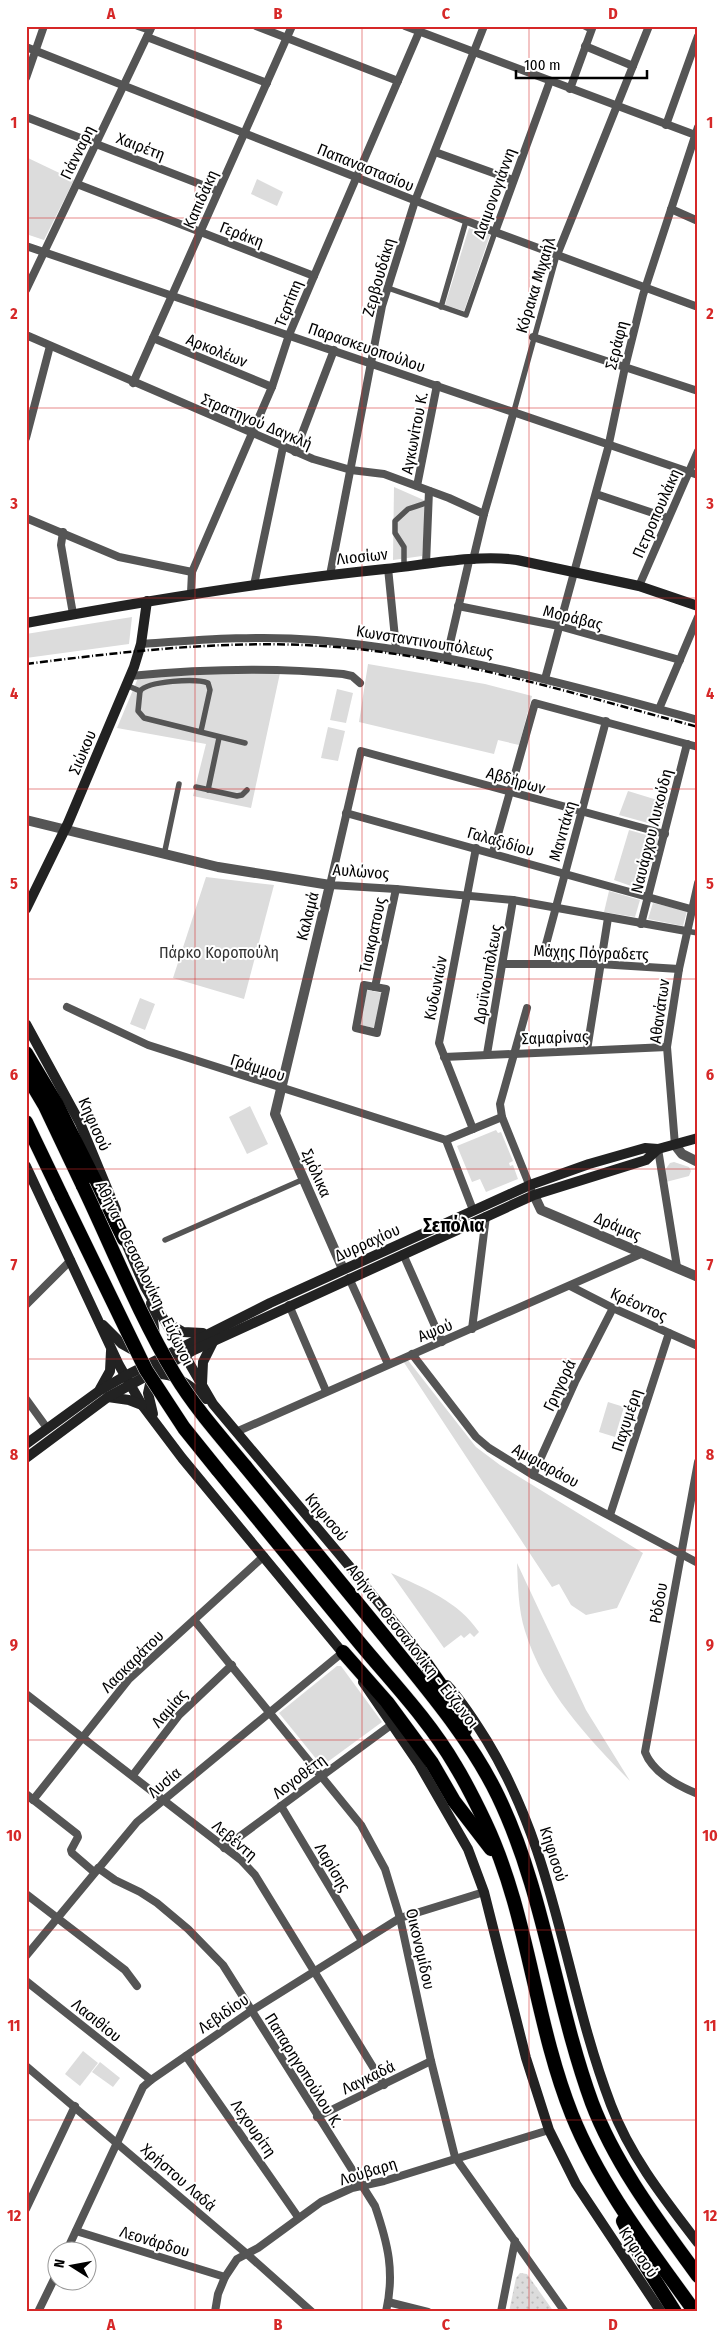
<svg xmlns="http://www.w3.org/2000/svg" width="724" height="2338" font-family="'Fira Sans Condensed',sans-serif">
  <defs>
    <pattern id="garden-dots" width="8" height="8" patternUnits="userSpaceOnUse" patternTransform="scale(1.25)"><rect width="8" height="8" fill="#dcdcdc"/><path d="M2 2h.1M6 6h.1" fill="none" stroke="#bbb" stroke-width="1.8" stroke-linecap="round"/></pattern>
  </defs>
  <rect width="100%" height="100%" fill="#fff"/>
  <g fill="#dcdcdc">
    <polygon points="28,158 74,180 44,240 26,234 26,163"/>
    <polygon points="257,179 283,192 277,206 251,194"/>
    <polygon points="469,228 490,235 464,311 445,305"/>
    <polygon points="394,487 426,501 422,556 393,560"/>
    <polygon points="132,617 129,644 26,658 26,634"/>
    <polygon points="368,664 485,684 532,696 519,745 498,740 494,754 359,722"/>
    <polygon points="249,672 280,673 251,808 193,796 206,744 117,728 138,678"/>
    <polygon points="337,689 353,693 346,723 330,720"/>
    <polygon points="328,727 345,731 338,761 321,758"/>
    <polygon points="628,791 667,803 659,826 619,815"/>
    <polygon points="629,830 657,838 658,841 648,874 639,872 634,887 614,880"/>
    <polygon points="206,877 274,885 244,999 173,978"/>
    <polygon points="609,891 640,900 635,917 604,912"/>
    <polygon points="653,903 687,911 683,926 648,919"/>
    <polygon points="367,990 382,993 375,1028 360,1025"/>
    <polygon points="140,998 155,1004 145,1030 130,1024"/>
    <polygon points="250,1106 268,1144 247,1154 229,1117"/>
    <polygon points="496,1130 498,1133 501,1132 513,1161 509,1163 510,1166 513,1165 518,1179 486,1192 480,1179 472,1182 457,1146"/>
    <polygon points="674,1162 689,1167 691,1171 689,1176 666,1182 665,1170 670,1163"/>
    <polygon points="407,1359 476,1447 500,1465 643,1553 617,1608 586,1615 571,1605 559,1584 552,1587 403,1361"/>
    <polygon points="608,1402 624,1407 615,1437 599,1432"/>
    <path d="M517,1563l69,147 44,71c-43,-44 -86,-89 -105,-150 -7,-22 -7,-46 -8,-68z"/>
    <path d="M391,1573c33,15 67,28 88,59l-5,5 -4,-4 -6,5 -3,-3 -17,13z"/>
    <polygon points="337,1666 341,1666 382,1722 322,1766 279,1713"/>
    <polygon points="83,2051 98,2063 80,2086 65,2074"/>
    <polygon points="100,2062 120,2078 113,2087 92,2072"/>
  </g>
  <polygon fill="url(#garden-dots)" points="520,2273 527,2274 554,2312 509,2312 516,2278"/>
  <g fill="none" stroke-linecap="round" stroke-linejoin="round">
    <defs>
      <g id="motorway">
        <polyline points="26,1053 56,1103 124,1239"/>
        <polyline points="26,1074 45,1106 83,1186"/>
        <polyline points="26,1122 62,1197"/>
        <path d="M245,1466c47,57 94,115 141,172 40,50 84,100 112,158 47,98 57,206 94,307 24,63 67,119 106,173"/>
        <path d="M217,1469c47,57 94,114 141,172 33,40 71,79 97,124 11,18 21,38 30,57 44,93 49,198 87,293 29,72 78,134 123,197"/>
        <polyline points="343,1652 387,1702 432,1763 454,1801 491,1849"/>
        <polyline points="421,1657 447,1694 465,1730"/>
        <polyline points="623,2221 644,2263 675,2312"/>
      </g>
    </defs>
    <use href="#motorway" stroke="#dbdbdb" stroke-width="15"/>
    <g stroke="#555" stroke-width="5.5">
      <polyline points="583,26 591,30"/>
      <polyline points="388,288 466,315 495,232"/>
      <polyline points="441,307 466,221"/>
      <polyline points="514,411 557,255"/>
      <polyline points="404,566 404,547 395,533 395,521 408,509 429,502"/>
      <polyline points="126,685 140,691 138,711 144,718 245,743"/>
      <path d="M140,691c8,-10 56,-13 68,-8l2,7 -9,41"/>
      <polyline points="196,787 237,796 242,795 247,790"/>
      <polyline points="208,790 219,738"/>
      <polyline points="164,855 179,784"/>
      <polyline points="686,931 698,933"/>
      <polyline points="165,1240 304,1179"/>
    </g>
    <g stroke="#555" stroke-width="8">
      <polyline points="138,26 150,30"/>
      <polyline points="256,26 398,81"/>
      <polyline points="405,26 698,136"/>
      <polyline points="147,37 267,83"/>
      <polyline points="585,46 633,66"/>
      <polyline points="26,47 495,232 698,307"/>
      <polyline points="26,78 44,26"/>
      <polyline points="570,89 593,26"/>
      <polyline points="26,117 218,191"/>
      <polyline points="666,125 698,36"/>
      <polyline points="435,152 513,180"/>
      <polyline points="77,184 314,276"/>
      <polyline points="671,209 698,221"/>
      <polyline points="495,232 550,81"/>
      <polyline points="26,246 698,475"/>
      <polyline points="557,255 649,26"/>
      <polyline points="26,290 152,26"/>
      <polyline points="26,335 313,459 351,470 384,474 449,498 484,514"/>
      <polyline points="533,337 698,391"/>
      <polyline points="153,338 272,387"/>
      <polyline points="133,383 292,26"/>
      <polyline points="26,438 50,346"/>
      <polyline points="295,452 334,350"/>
      <polyline points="417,486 437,385"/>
      <polyline points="596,494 668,518"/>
      <polyline points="26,518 119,557 192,572"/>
      <polyline points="63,532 61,545 73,614"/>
      <polyline points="473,560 484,514 514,411"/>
      <polyline points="426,564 429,491"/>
      <polyline points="388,568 396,648"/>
      <polyline points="330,575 382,306 415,201 484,26"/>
      <polyline points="254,585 283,447"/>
      <polyline points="639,586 698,451"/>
      <polyline points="191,593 192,572 272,387 289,335 314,276 419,32"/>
      <polyline points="458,606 559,626 680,660"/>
      <path d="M141,644c58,-4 117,-9 175,-4 131,11 255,45 382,80"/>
      <polyline points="447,656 469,561"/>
      <path d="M130,676c71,-7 142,-9 213,-2l9,2 8,7"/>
      <polyline points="545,679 608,448 625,367 643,295 698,127"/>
      <polyline points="659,709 698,617"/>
      <polyline points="346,813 698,911"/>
      <polyline points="665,834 361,751 330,885 396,889 513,900 686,931"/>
      <polyline points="493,852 535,703 698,747"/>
      <polyline points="641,924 687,744"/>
      <polyline points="545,948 606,721"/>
      <polyline points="503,964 599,964 679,969"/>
      <polygon points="364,985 386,989 377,1033 356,1028"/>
      <polyline points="375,987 396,889"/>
      <polyline points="67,1007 148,1045 446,1140 502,1117"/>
      <polyline points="527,1008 500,1104 502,1117 531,1189"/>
      <polyline points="587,1050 608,918"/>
      <polyline points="487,1054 513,900"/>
      <polyline points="444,1057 667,1047"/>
      <polyline points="473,1129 439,1043 476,848"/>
      <polyline points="446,1140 473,1210"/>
      <polyline points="675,1145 667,1047 679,969 698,883"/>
      <polyline points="658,1149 677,1267"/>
      <polyline points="403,1254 442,1342"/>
      <polyline points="349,1278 388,1364"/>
      <polyline points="570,1286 613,1308 698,1346"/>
      <polyline points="26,1305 71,1260"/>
      <polyline points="289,1305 326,1391"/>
      <polyline points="472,1329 486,1216"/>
      <polyline points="412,1354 476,1437 489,1448 533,1475 698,1563"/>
      <polyline points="26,1399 47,1428"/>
      <polyline points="236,1432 643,1253"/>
      <path d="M698,1462l-53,290c8,21 33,34 53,42"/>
      <polyline points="533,1475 575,1382 613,1308"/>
      <polyline points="610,1515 669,1333"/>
      <polyline points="194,1620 361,1825 385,1869 400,1918 431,2061 455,2157 565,2312"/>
      <polyline points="26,1694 241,1860 255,1875 384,2085"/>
      <polyline points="133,1775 179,1715 232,1665"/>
      <polyline points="26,1794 77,1834 78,1837 71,1850 72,1853 94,1872"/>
      <polyline points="33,1800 129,1679 264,1556"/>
      <polyline points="281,1806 362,1941"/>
      <polyline points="224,1848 391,1725"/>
      <path d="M98,1868l17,12 25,12 17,11 31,26 35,36 152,241c13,38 20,66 11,106"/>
      <polyline points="26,1894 125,1970 137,1986"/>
      <polyline points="26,1956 137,1822 343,1652"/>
      <polyline points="26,1981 151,2080"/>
      <polyline points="186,2056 298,2217"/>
      <polyline points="26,2066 247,2254 312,2312"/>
      <polyline points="317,2117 431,2061"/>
      <polyline points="26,2209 75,2106"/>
      <polyline points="76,2231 225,2277"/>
      <polyline points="67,2250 143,2087 151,2080 251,2011 400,1918 484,1892"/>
      <polyline points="388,2302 428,2312"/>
      <polyline points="38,2312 58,2271"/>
      <polyline points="215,2312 218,2294 225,2277 237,2259 258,2248 321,2202 352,2188 384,2181 549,2130"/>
      <polyline points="501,2312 515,2241"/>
    </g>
    <g stroke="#555" stroke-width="10">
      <polyline points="26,820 218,867 330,885 275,1114 343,1269"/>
      <polyline points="675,1145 682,1154 698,1162"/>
      <polyline points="534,1195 541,1210 698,1277"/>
    </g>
    <g stroke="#222" stroke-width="10">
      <path d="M26,623c119,-22 239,-42 359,-54 40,-4 92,-15 132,-9l122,26 59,20"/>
      <polyline points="26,909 68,823 134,667 141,644 147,601"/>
      <polyline points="26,1024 80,1123 116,1210"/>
      <polyline points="26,1166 119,1365 142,1405 182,1458 347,1658"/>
      <polyline points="122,1234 145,1287 213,1404 350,1567 426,1662"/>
      <polyline points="151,1303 155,1336"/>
      <polyline points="166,1322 183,1332 203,1333"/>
      <polyline points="103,1325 122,1344 138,1353"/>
      <path d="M153,1374c21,-2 38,12 53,25"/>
      <polyline points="152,1375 148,1393 153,1414"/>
      <polyline points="202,1384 203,1362 213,1342"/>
      <polyline points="100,1389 110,1371 111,1351"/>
      <polyline points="108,1397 129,1400 142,1405"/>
      <polyline points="26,1444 99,1391 125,1376 270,1303 530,1185 589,1164 645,1148 658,1149 698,1138"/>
      <polyline points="26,1458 108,1397 192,1351 534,1195 646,1160 658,1149"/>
      <polyline points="363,1682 419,1764 468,1849 484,1892 526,2058 549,2130 576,2184 661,2312"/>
      <path d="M447,1685c16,17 28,37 40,56 70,115 77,241 124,364 19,51 54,95 87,138"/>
    </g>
    <use href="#motorway" stroke="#000" stroke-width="14"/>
    <path stroke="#000" stroke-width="2.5" stroke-dasharray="8 2.5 1 2.5" stroke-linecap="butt" d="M26,664c111,-14 221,-27 332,-15 116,13 228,48 340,78"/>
    <defs>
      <g id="motorway-bridge">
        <path d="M83,1186c30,63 56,129 92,189 20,33 46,62 70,91"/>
        <polyline points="62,1197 146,1370 184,1428 217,1469"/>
      </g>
    </defs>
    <use href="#motorway-bridge" stroke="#dbdbdb" stroke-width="15" stroke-linecap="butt"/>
    <use href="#motorway-bridge" stroke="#000" stroke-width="14"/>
  </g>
  <path fill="none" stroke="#d62828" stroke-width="1" stroke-opacity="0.55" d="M195,26v2286M362,26v2286M529,26v2286M26,218h672M26,408h672M26,598h672M26,789h672M26,979h672M26,1169h672M26,1359h672M26,1550h672M26,1740h672M26,1930h672M26,2120h672"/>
  <g text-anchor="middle" stroke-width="4" stroke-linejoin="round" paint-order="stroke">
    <g font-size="16" fill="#000" stroke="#fff">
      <text transform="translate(141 146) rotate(21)" y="6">Χαιρέτη</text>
      <text transform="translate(77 152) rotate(-64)" y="6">Γιάνναρη</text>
      <text transform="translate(366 167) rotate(22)" y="6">Παπαναστασίου</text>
      <text transform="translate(494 193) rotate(-70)" y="6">Δαιμονογιάννη</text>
      <text transform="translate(200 199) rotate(-66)" y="6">Καπιδάκη</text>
      <text transform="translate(242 234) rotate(21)" y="6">Γεράκη</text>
      <text transform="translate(378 277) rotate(-74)" y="6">Ζερβουδάκη</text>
      <text transform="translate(535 285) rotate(-73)" y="6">Κόρακα Μιχαήλ</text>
      <text transform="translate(288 303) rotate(-68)" y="6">Τερτίπη</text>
      <text transform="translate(616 345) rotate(-76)" y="6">Σεράφη</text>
      <text transform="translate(367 347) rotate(19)" y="6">Παρασκευοπούλου</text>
      <text transform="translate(217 350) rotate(22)" y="6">Αρκολέων</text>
      <text transform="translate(257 421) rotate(23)" y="6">Στρατηγού Δαγκλή</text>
      <text transform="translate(414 433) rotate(-79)" y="6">Αγκωνίτου Κ.</text>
      <text transform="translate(656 513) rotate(-66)" y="6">Πετροπουλάκη</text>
      <text transform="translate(362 556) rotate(-6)" y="6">Λιοσίων</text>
      <text transform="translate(573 617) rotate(14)" y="6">Μοράβας</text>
      <text transform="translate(425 641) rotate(9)" y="6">Κωνσταντινουπόλεως</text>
      <text transform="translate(82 752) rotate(-67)" y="6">Σιώκου</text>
      <text transform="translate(516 780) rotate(16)" y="6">Αβδήρων</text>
      <text transform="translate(562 831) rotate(-74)" y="6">Μανιτάκη</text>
      <text transform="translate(651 831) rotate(-76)" y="6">Ναυάρχου Λυκούδη</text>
      <text transform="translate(501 841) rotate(16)" y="6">Γαλαξιδίου</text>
      <text transform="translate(361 871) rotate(4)" y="6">Αυλώνος</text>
      <text transform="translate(307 916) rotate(-76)" y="6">Καλαμά</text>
      <text transform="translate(372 935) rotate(-78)" y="6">Τισικρατους</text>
      <text transform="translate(591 952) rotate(2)" y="6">Μάχης Πόγραδετς</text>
      <text transform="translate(487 974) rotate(-80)" y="6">Δρυϊνουπόλεως</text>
      <text transform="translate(435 988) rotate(-79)" y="6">Κυδωνιών</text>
      <text transform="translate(659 1011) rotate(-82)" y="6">Αθανάτων</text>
      <text transform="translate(555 1037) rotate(-2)" y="6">Σαμαρίνας</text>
      <text transform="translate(258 1067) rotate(18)" y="6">Γράμμου</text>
      <text transform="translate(95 1124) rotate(66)" y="6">Κηφισού</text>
      <text transform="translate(317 1173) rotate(66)" y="6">Σμόλικα</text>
      <text transform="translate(618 1226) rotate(23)" y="6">Δράμας</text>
      <text transform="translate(367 1242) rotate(-24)" y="6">Δυρραχίου</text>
      <text transform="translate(145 1273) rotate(64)" y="6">Αθήνα - Θεσσαλονίκη - Εύζωνοι</text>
      <text transform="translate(639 1304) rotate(24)" y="6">Κρέοντος</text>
      <text transform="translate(435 1330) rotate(-22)" y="6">Αψού</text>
      <text transform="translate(559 1385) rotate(-65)" y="6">Γρηγορά</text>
      <text transform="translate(626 1420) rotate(-72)" y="6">Παχυμέρη</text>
      <text transform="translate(546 1465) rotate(29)" y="6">Αμφιαράου</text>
      <text transform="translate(327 1517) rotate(50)" y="6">Κηφισού</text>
      <text transform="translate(658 1603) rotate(-80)" y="6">Ρόδου</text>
      <text transform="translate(413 1646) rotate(52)" y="6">Αθήνα - Θεσσαλονίκη - Εύζωνοι</text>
      <text transform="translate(132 1661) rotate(-45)" y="6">Λασκαράτου</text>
      <text transform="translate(169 1708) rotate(-49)" y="6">Λαμίας</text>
      <text transform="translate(299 1776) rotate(-37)" y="6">Λογοθέτη</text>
      <text transform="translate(164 1782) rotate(-40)" y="6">Λυσία</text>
      <text transform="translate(235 1840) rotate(40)" y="6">Λεβέντη</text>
      <text transform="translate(554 1854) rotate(72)" y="6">Κηφισού</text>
      <text transform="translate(333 1867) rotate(59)" y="6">Λαρίσης</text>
      <text transform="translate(421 1949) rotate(77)" y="6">Οικονομίδου</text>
      <text transform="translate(223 2013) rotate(-34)" y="6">Λεβιδίου</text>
      <text transform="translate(97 2020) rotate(39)" y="6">Λασιθίου</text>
      <text transform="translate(304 2070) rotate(58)" y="6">Παπαρηγοπούλου Κ.</text>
      <text transform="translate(368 2077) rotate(-26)" y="6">Λαγκαδά</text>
      <text transform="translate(254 2128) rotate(55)" y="6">Λεχουρίτη</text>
      <text transform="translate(368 2171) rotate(-17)" y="6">Λούβαρη</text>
      <text transform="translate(179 2177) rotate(41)" y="6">Χρήστου Λαδά</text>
      <text transform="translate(155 2241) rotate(17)" y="6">Λεονάρδου</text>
      <text transform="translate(639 2252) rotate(56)" y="6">Κηφισού</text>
    </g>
    <g font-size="16" fill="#333" stroke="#fff">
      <text x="219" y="958">Πάρκο Κοροπούλη</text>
    </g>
    <g font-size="19" font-weight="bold" fill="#000" stroke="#fff">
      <text x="454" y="1232">Σεπόλια</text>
    </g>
  </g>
  <rect width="724" height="2338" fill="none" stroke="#ffffff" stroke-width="55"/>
  <g transform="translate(72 2266) rotate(281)"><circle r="24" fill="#ffffff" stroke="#999999"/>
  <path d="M0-4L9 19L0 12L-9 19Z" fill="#000000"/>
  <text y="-8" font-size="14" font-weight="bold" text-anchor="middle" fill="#000000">N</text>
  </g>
  <path d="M516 70v8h131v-8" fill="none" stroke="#000000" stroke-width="2.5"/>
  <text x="524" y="70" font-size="15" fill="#000000" stroke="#ffffff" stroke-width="4" paint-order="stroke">100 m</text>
  <rect x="28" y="28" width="668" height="2282" fill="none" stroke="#d62828" stroke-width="2"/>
  <g font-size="16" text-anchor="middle" font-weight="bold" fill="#d62828">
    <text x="111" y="19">A</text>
    <text x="278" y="19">B</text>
    <text x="446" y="19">C</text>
    <text x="613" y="19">D</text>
    <text x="14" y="128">1</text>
    <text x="710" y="128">1</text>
    <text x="14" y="319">2</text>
    <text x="710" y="319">2</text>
    <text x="14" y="509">3</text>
    <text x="710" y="509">3</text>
    <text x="14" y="699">4</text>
    <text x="710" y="699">4</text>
    <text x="14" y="889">5</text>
    <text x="710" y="889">5</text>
    <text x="14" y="1080">6</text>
    <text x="710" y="1080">6</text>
    <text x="14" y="1270">7</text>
    <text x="710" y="1270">7</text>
    <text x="14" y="1460">8</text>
    <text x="710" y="1460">8</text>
    <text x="14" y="1650">9</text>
    <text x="710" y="1650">9</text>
    <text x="14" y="1841">10</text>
    <text x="710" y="1841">10</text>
    <text x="14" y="2031">11</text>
    <text x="710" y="2031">11</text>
    <text x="14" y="2221">12</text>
    <text x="710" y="2221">12</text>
    <text x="111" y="2330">A</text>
    <text x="278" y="2330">B</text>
    <text x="446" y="2330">C</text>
    <text x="613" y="2330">D</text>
  </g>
</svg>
